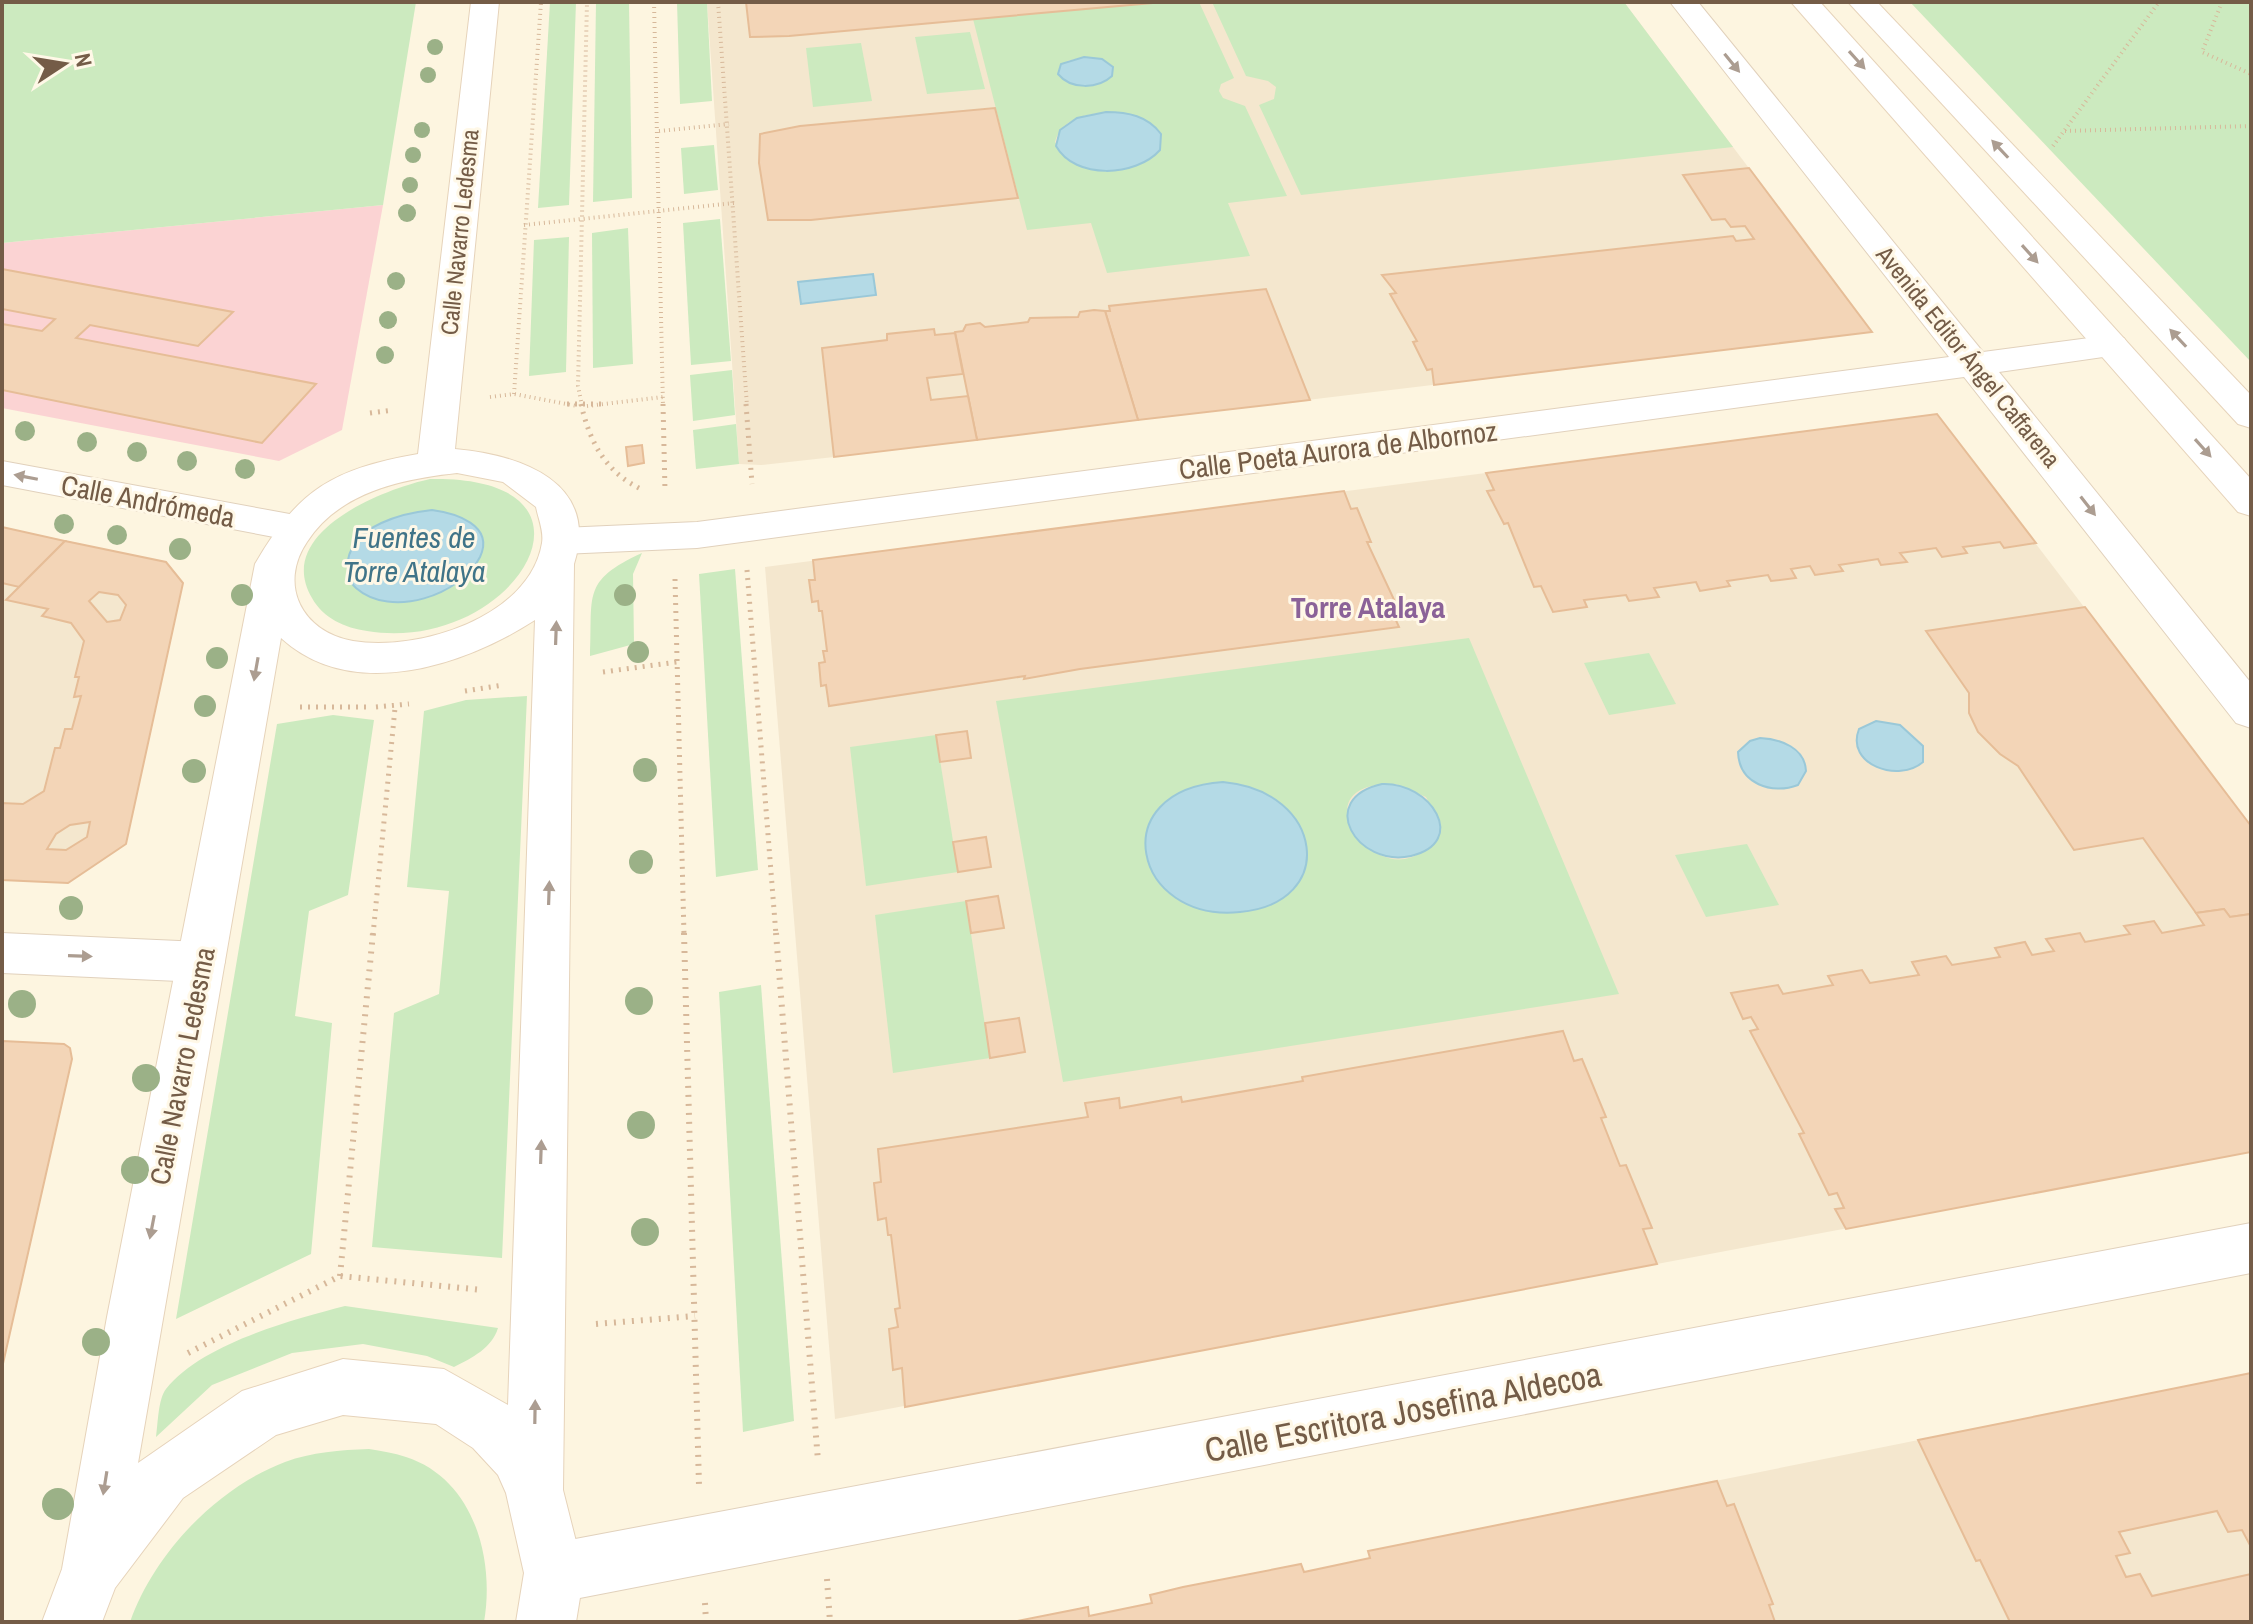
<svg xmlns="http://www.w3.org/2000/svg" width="2253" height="1624" font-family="'Archivo Narrow',sans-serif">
  <rect width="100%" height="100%" fill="#fdf5e0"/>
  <g fill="#f4e7ce">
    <polygon points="707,2 1624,2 1872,332 834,457 761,465 739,464"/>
    <polygon points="1937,414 2251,826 2251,1152 835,1419 765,567"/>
    <polygon points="2,527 166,562 183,583 126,844 68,883 2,880"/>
    <polygon points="2251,1373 2251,1622 1012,1622 1088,1607 1090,1616 1151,1603 1150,1595 1183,1587 1301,1564 1304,1572 1370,1558 1368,1551"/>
  </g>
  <polygon fill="#fbd3d3" points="383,205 342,430 279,461 2,408 2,243"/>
  <g fill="#cceabf" fill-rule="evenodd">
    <polygon points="2,2 416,2 383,205 2,243"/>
    <polygon points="550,2 576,2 569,205 538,208"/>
    <polygon points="596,2 629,2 632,198 593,202"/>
    <polygon points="677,2 707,2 712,101 680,104"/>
    <path d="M1163,2h36l35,76 -13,6 -2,7 4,7 22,8 42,90 -59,7 22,53 -143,17 -16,-50 -64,7 -54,-211zM1084,57l9,28c-13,1 -27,1 -35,-11l9,-13zM1099,113c24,-1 47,1 62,21l-7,22c-28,17 -59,18 -88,3l-11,-17c6,-21 24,-26 44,-29z"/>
    <polygon points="1212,2 1624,2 1733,147 1301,195 1259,105 1274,99 1276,87 1268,81 1246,76"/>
    <polygon points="1910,2 2251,2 2251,362"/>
    <polygon points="970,32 985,89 927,94 915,37"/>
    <polygon points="861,43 872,101 813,107 806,48"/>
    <polygon points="714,145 718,190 684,194 681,148"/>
    <polygon points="720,219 731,361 691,365 683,223"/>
    <polygon points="628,228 633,364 593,368 592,233"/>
    <polygon points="569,237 566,372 529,376 534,240"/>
    <polygon points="732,370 735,415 693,421 690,375"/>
    <polygon points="736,424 739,464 696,469 693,430"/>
    <path d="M430,479c194,-4 84,176 -63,152 -22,-3 -44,-13 -55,-33 -39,-66 72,-109 118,-119z"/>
    <path d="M642,553l-9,21 1,70 -44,12c3,-61 -9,-75 52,-103z"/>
    <polygon points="735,569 758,870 716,877 699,574"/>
    <path d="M1469,638l150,356 -556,88 -67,-381zM1223,782c98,7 117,119 17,130 -105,12 -138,-121 -17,-130zM1396,784l30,13 14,27c-38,100 -160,-44 -44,-40z"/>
    <polygon points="1649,653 1676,704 1609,715 1584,663"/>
    <polygon points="527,696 502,1258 372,1247 394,1013 439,994 449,891 407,887 424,711 466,700"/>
    <polygon points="333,715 374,720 348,895 309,911 295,1016 332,1023 311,1254 176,1319 277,724"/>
    <polygon points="936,735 958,872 866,886 850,747"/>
    <polygon points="1747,844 1779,905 1706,917 1675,855"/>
    <polygon points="966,901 990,1058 893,1073 875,915"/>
    <polygon points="761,985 794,1421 743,1432 719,992"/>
    <path d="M345,1306l153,22c-6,20 -26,30 -44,39l-27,-11 -64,-12 -71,9 -80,32 -56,52c2,-13 2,-38 10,-48 36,-45 125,-69 179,-83z"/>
    <path d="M369,1449c12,2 25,4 37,8 68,22 89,102 78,165h-354c24,-68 86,-134 155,-160 27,-10 55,-12 84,-13z"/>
  </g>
  <g fill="#b4dae6" stroke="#9ac8d8" stroke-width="2">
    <path d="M1084,57l18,2 11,8 -1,9c-14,13 -41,14 -54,-2l3,-10z"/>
    <path d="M1106,112c22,0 42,4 55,22l-1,16c-24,27 -85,30 -104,-4l4,-16 17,-12z"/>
    <polygon points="873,274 876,295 801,304 798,282"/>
    <path d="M432,510c23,3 63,15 48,47 -19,38 -89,62 -124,31 -8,-7 -9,-18 -8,-28 6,-35 55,-47 84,-50z"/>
    <path d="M1876,721l24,4 23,21v16c-24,21 -78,3 -64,-33z"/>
    <path d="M1760,738c21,1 45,10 46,33l-8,14c-26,10 -59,-1 -60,-33l12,-11z"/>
    <path d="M1223,782c101,9 116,121 17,130 -107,11 -137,-122 -17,-130z"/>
    <path d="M1382,784c49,-2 87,58 29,72 -54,12 -96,-57 -29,-72z"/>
  </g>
  <g fill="#f3d5b7" stroke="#e6bd97" stroke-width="2" fill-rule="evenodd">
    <polygon points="746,2 1152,2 1152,3 789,36 750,37"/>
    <polygon points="995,108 1018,198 811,220 768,220 759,163 760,134 800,126"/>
    <polygon points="1749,168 1872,332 1434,385 1432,369 1427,370 1413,342 1417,341 1390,294 1396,293 1382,275 1733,236 1736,241 1754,239 1745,226 1731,227 1725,219 1712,220 1683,175"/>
    <polygon points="2,269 233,312 198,346 90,325 76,338 316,384 262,443 2,390 2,324 42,331 55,319 2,309"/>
    <polygon points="1266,289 1310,400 1138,420 1105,311 1110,311 1109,306"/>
    <polygon points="1094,310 1105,311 1138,420 977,440 955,332 963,331 966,325 980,323 985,327 1028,322 1030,318 1078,317 1080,312"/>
    <polygon points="934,329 935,335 955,333 963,374 927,378 931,400 968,396 977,440 834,457 822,348 887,340 887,334"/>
    <polygon points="1937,414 2036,543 2004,548 2000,542 1963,547 1967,553 1942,557 1936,548 1900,553 1907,562 1881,565 1878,559 1839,565 1843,571 1815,575 1810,566 1791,569 1796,578 1771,581 1768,575 1727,581 1730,586 1700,591 1696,582 1654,588 1659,597 1629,601 1626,595 1584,600 1587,607 1553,612 1541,586 1534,587 1508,523 1504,524 1487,491 1494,490 1486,473"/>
    <polygon points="642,445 644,463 628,466 626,447"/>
    <polygon points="1344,491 1351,509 1357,508 1371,542 1367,542 1397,606 1390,607 1399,627 1080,669 1024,679 1025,676 829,706 826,685 821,686 819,663 825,662 823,651 827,651 822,611 819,611 818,601 812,602 809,580 815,580 813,560"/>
    <polygon points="2,527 65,541 19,587 2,583"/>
    <path d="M65,541l101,21 17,21 -57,261 -58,39 -66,-3v-77l21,1 21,-13 11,-43h5l5,-19h7l9,-33 -7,1 5,-20h-4l9,-36 -13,-18 -29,-7 6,-7 -42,-9zM99,592l19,3 8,10 -6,15 -13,2 -18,-21zM90,822l-3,15 -21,13 -19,-1 9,-15 14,-9z"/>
    <polygon points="2085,607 2251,826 2251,914 2230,917 2224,909 2196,913 2143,838 2074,850 2018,766 2000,754 1978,732 1969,713 1969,693 1926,631"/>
    <polygon points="967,731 971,758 940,762 936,735"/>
    <polygon points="986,837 991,867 958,872 953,842"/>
    <polygon points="998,896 1004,928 971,933 966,901"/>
    <polygon points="2224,909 2230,917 2251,914 2251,1152 1846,1229 1835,1209 1844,1208 1837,1193 1829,1195 1799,1134 1804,1133 1750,1031 1758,1029 1751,1017 1743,1019 1731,993 1778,985 1783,994 1833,985 1828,976 1862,970 1870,983 1919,975 1912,962 1946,956 1952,965 2000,957 1995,948 2025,942 2032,955 2054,951 2046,939 2080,933 2085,942 2130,934 2124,926 2154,921 2162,933 2204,925 2196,913"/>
    <polygon points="1019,1018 1025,1052 990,1058 985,1023"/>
    <polygon points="1563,1031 1574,1061 1582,1059 1606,1117 1601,1118 1620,1166 1626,1165 1652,1228 1643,1229 1657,1264 905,1407 902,1368 893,1370 889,1329 898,1327 895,1309 900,1308 891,1235 888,1235 886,1218 878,1220 874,1183 881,1182 878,1149 1088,1117 1085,1103 1119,1098 1120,1108 1181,1097 1182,1102 1303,1081 1302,1077"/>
    <polygon points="2,1041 64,1044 70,1048 72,1059 2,1368"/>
    <polygon points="2251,1373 2251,1547 2242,1530 2228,1532 2217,1511 2119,1532 2130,1553 2116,1556 2126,1577 2140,1574 2152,1596 2251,1574 2251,1622 2010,1622 1980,1560 1976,1561 1918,1440"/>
    <polygon points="1717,1481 1727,1506 1734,1504 1773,1604 1769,1605 1775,1622 1012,1622 1088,1607 1089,1616 1152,1603 1150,1595 1183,1587 1301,1564 1304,1572 1370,1558 1368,1551"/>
  </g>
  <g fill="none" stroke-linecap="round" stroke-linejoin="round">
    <defs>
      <g id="street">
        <polygon points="1670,2 1698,2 1983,352 2112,335 2124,338 2129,346 2124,354 1999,372 2251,683 2251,728 2236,723 1964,377 697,548 562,554 548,550 543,541 548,532 562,528 697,522 1949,357"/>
        <polygon points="2,461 295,515 308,519 314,528 308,537 295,541 2,485"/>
        <polygon points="2,933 201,942 218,948 225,962 218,976 201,982 2,973"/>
        <polygon points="2251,1223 2251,1273 554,1603 533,1594 524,1573 533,1552 554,1543"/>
      </g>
      <g id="secondary">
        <path d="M471,2h28l-44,447c66,6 145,33 119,115l-11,926 21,83 -8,49h-60l8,-49 -18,-80 -8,-18 -25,-27 -37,-24 -93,-9 -67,20 -93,63 -68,90 -13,34h-60l20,-53 45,-252 148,-753c43,-74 77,-95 163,-110zM457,473l46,9 33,25c2,11 8,24 6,36 -12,74 -124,109 -189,98 -51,-9 -75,-56 -46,-99 32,-50 95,-63 150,-69zM535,620l-27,785 -64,-36 -101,-10 -101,32 -104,72 143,-825c71,65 183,28 254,-18z"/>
        <polygon points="1791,2 1820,2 2251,479 2251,516 2238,512"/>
        <polygon points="1848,2 1877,2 2251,395 2251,428 2238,424"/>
      </g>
    </defs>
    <use href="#street" stroke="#e1d1bc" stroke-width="2"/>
    <use href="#secondary" stroke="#e6d3ba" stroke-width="2"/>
    <g stroke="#d7b89a" stroke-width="4" stroke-dasharray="1 4" stroke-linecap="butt">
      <polyline points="654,2 663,406"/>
      <polyline points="718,2 747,406"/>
      <polyline points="2222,2 2202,52 2251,74"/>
      <polyline points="659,131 729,124"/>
      <polyline points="2065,131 2251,126"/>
      <polyline points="2053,146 2159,2"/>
      <polyline points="524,225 734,203"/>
      <polyline points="514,394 541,2"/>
      <polyline points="490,397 514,394 577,406"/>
      <polyline points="582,406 578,386 587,2"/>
      <polyline points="587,406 663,397"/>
    </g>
    <g stroke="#d7b89a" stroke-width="5" stroke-dasharray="2 6" stroke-linecap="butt">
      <polyline points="567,404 603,404"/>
      <path d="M581,404c9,39 25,69 62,86"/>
      <polyline points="663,404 665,491"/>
      <polyline points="746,404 752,484"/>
      <polyline points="370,413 393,410"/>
      <polyline points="747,570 776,935"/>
      <polyline points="675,579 684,935"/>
      <polyline points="603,672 677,662"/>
      <polyline points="465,691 503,685"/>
      <polyline points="300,707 366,707"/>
      <polyline points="376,707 409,704"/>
      <polyline points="373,935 395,708"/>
    </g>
    <g stroke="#d7b89a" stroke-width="6" stroke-dasharray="2 7" stroke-linecap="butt">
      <polyline points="684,933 699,1485"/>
      <polyline points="776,933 818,1461"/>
      <polyline points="340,1276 373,933"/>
      <polyline points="596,1324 695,1316"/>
      <polyline points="188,1353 340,1276 483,1290"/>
      <polyline points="827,1579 830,1622"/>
      <polyline points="705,1603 706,1622"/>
    </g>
    <use href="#street" fill="#fff" fill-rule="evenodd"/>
    <use href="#secondary" fill="#fff" fill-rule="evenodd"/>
  </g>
  <g fill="#9bb187">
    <circle cx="435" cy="47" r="8"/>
    <circle cx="428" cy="75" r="8"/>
    <circle cx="422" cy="130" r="8"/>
    <circle cx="413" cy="155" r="8"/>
    <circle cx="410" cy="185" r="8"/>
    <circle cx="407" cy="213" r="9"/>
    <circle cx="396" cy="281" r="9"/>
    <circle cx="388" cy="320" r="9"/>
    <circle cx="385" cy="355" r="9"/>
    <circle cx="25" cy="431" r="10"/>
    <circle cx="87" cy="442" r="10"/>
    <circle cx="137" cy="452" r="10"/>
    <circle cx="187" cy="461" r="10"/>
    <circle cx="245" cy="469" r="10"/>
    <circle cx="64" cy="524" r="10"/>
    <circle cx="117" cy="535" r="10"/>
    <circle cx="180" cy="549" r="11"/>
    <circle cx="242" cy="595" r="11"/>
    <circle cx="625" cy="595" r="11"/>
    <circle cx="638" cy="652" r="11"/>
    <circle cx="217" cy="658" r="11"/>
    <circle cx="205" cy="706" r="11"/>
    <circle cx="645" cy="770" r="12"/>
    <circle cx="194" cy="771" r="12"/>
    <circle cx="641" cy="862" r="12"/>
    <circle cx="71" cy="908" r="12"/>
    <circle cx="639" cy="1001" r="14"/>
    <circle cx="22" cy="1004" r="14"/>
    <circle cx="146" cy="1078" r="14"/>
    <circle cx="641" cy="1125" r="14"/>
    <circle cx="135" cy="1170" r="14"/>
    <circle cx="645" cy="1232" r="14"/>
    <circle cx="96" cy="1342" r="14"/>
    <circle cx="58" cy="1504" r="16"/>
  </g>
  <defs><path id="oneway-solid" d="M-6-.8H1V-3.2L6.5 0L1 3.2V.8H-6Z" transform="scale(2)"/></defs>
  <g fill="#ac9d91">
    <use href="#oneway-solid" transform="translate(1857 60) rotate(48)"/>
    <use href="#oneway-solid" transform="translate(1732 63) rotate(51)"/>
    <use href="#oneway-solid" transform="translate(2000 149) rotate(-133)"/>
    <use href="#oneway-solid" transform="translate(2030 254) rotate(48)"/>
    <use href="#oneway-solid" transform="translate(2178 338) rotate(-133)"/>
    <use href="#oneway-solid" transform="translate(2203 448) rotate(48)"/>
    <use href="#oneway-solid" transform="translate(26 477) rotate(-169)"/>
    <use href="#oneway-solid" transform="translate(2088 506) rotate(52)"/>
    <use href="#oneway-solid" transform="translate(556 633) rotate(-88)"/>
    <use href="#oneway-solid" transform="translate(256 669) rotate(100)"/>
    <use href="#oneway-solid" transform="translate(549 893) rotate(-88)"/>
    <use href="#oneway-solid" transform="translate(80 956) rotate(2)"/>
    <use href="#oneway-solid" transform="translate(541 1152) rotate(-88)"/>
    <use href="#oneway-solid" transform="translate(152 1227) rotate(101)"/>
    <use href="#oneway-solid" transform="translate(535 1412) rotate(-89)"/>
    <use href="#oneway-solid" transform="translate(105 1483) rotate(99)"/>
  </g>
  <g text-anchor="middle" stroke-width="6" stroke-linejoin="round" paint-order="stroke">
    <g font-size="24" fill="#745c47" stroke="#fff8e7">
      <text transform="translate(460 232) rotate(-84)" y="8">Calle Navarro Ledesma</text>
      <text transform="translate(1968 357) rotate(51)" y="8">Avenida Editor Ángel Caffarena</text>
    </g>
    <g font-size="28" fill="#745c47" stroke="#fff8e7">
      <text transform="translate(1338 450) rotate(-7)" y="10">Calle Poeta Aurora de Albornoz</text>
      <text transform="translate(148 501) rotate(11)" y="10">Calle Andrómeda</text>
      <text transform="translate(182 1066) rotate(-79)" y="10">Calle Navarro Ledesma</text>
    </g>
    <g font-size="30" font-style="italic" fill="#407488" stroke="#fff8e7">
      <text x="414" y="548">Fuentes de<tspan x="414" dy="34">Torre Atalaya</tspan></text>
    </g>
    <g font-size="30" font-weight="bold" fill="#8b6298" stroke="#fff8e7">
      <text x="1368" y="618">Torre Atalaya</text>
    </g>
    <g font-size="34" fill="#745c47" stroke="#fff8e7">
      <text transform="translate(1403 1412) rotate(-11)" y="12">Calle Escritora Josefina Aldecoa</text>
    </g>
  </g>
  <rect width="2253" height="1624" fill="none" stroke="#745c47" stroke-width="8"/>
  <g transform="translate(64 64) rotate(78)" stroke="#fff8e7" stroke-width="6" paint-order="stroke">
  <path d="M0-6L14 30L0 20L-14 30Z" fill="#745c47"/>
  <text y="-12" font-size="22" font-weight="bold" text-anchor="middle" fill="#745c47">N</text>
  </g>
</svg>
